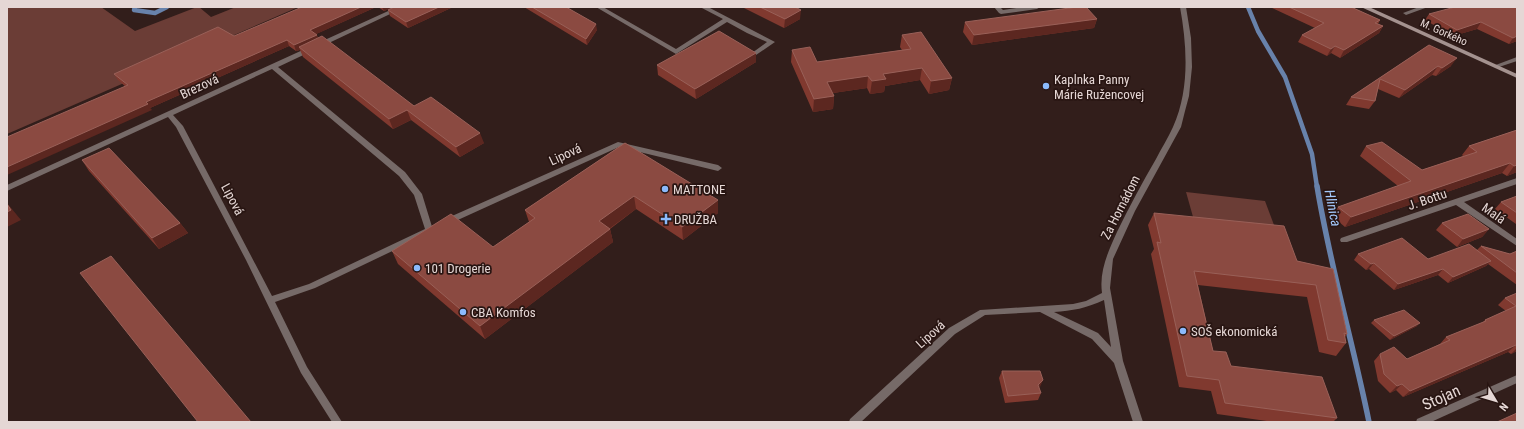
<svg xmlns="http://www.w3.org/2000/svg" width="1524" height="429" font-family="'Roboto Condensed',sans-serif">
  <rect width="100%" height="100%" fill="#321e1b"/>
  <g fill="#6b3d36">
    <polygon points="7,7 101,7 135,31 197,7 199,7 211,17 236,7 296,8 7,134"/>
    <polygon points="1186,192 1265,201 1277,233 1195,224"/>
  </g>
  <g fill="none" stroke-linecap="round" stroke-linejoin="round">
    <g stroke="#6882ab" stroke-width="4.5">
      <polyline points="135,7 134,10 155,13 167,7"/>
      <polyline points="1248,7 1258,31 1285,77 1312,154 1317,187"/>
    </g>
    <path stroke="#6882ab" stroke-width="5.5" d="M1317,186c13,80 36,157 52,236"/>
    <g fill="#766a68" fill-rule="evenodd">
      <path d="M397,7h8l-127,60 127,105 17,22 11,36 -5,4 -113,54 -40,14 32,65 35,55h-10l-31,-49 -55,-113 -70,-133 -8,-10 -161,74v-6zM272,69l127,107 15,19 11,34 -116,55 -37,12 -89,-170 -10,-11z"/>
      <polygon points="596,7 603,7 676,49 723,19 700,7 708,7 775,42 756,55 752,55 752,53 767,42 747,33 727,22 676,54"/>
      <polygon points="994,7 1000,7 1003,10 1024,7 1040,7 1037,9 1001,14 999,13"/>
      <path d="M1180,7h6l5,31 1,29 -3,29 -4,15 -4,16 -46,84 -22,48 -3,29 13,73 20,61h-10l-19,-59 -22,-24 -52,-27 -55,3 -30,19 -94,88h-12l1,-3 99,-91 31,-18 93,-6 13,-3 16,-8c-3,-22 6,-41 15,-61 12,-25 25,-49 39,-73 5,-10 12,-21 17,-32 17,-38 14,-81 7,-120zM1104,300l7,47 -13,-14 -44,-21c18,-1 33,-4 50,-12z"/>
      <polygon points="1419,7 1428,7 1406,15 1403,13"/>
      <polygon points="1517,57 1517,61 1496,68 1493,66"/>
      <polygon points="618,142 718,165 722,168 718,171 619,147 449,224 443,224 442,222 443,220"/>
      <polygon points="1517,178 1517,184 1464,202 1517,239 1517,246 1456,205 1347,242 1341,242 1340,240 1341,238"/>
      <polygon points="1517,375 1517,383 1431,422 1416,422 1417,419"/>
    </g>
    <polygon fill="#a4928f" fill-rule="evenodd" points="1361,7 1369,7 1517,74 1517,78"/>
  </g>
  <g fill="#80392f">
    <polygon points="376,7 316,34 318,38 414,106 484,143 460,157 411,120 393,129 303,57 300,50 296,51 289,46 150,108 152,110 118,80 114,74 234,36"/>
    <polygon points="378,7 393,7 384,11"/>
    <polygon points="394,7 453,7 408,28 390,16 388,10"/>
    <polygon points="524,7 566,7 597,30 587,45"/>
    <polygon points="742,7 795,7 800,19 784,28"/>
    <polygon points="1270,7 1351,7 1380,20 1378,24 1383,26 1379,33 1340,58 1331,53 1327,56 1298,42 1302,35 1315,28"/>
    <polygon points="1517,7 1517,41 1509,44 1477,29 1453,36 1425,20 1429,14"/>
    <polygon points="1097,19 1094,28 972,45 963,32 965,22"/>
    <polygon points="902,35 952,78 949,90 929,94 920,80 885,86 884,92 870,94 867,88 833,93 834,96 833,109 813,112 791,62 792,50 817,62 902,50 900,47"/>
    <polygon points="1429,45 1451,66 1436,76 1432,75 1399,98 1378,89 1375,101 1369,109 1346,105 1351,97"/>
    <polygon points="679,54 756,62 696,99 658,75 657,65"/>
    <polygon points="1517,130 1517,172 1507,176 1502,173 1345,227 1332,216 1338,207 1398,186 1360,156 1366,146 1422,170 1463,156 1462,155 1469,146"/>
    <polygon points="625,143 718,213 683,240 636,209 610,229 613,242 485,339 398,264 392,251 493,247 529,222 525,210"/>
    <polygon points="82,160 180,223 188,233 159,249 89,171"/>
    <polygon points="1517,196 1517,224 1516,224 1495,209 1501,202"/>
    <polygon points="1154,213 1297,261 1333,269 1347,334 1345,337 1346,343 1336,356 1319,352 1307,297 1198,285 1213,351 1231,366 1337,418 1333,422 1274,422 1217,414 1211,391 1179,387 1151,254 1154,249 1148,225"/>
    <polygon points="1442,223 1489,229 1482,237 1457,247 1436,230"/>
    <polygon points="1481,246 1510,254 1517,251 1517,285 1488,264 1486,266 1448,283 1438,275 1394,290 1369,269 1366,270 1354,260 1358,254 1428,259 1477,250"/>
    <polygon points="1517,293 1517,351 1511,354 1508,352 1403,397 1396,390 1390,393 1378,381 1374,361 1380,354 1407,359 1440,344 1446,337 1482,323 1485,320 1506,311 1498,305 1505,298"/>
    <polygon points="1374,320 1417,326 1390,340 1371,323"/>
    <polygon points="1002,371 1043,380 1039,387 1041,393 1038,400 1005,403 999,378"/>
  </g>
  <g fill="#5c2720">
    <polygon points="361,7 376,7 312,36 310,30"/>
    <polygon points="382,7 393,7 384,11"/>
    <polygon points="439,7 453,7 408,28 406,22"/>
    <polygon points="801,10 800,19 784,28 785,19"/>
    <polygon points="1097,19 1094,28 972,45 974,35"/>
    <polygon points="1481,22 1477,29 1453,36 1457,30"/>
    <polygon points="596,24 597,30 587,45 586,39"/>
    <polygon points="1383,26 1379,33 1340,58 1344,50"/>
    <polygon points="317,35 319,41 299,47 300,50 296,51 294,45"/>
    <polygon points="1517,36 1517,41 1509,44 1513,38"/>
    <polygon points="287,40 289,46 150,108 152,110 7,175 7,167 146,102"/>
    <polygon points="1335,46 1331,53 1327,56 1331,49"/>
    <polygon points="756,53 756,62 696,99 695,89"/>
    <polygon points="1457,58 1451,66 1436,76 1442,68"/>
    <polygon points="1438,66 1432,75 1399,98 1405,90"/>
    <polygon points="922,68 920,80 885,86 884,92 870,94 872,81 883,74"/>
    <polygon points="868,76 867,88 826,94 827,82"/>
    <polygon points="952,78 949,90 929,94 931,81"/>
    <polygon points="834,96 833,109 813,112 814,99"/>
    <polygon points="407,110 411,120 393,129 389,119"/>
    <polygon points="480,133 484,143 460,157 456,147"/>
    <polygon points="1510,163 1502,173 1345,227 1351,217"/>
    <polygon points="1517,165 1517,172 1507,176 1514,166"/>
    <polygon points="634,196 636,209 602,234 599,221"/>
    <polygon points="718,200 718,213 683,240 682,227"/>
    <polygon points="7,203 21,220 7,227"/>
    <polygon points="180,223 188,233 159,249 152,238"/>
    <polygon points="610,229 613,242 485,339 480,326"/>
    <polygon points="1489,229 1482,237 1457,247 1463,239"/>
    <polygon points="1491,261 1486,266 1448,283 1453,277"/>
    <polygon points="1374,263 1369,269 1366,270 1371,264"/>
    <polygon points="1443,269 1438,275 1394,290 1398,284"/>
    <polygon points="1420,323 1417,326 1390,340 1394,336"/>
    <polygon points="1516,345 1508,352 1403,397 1410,391"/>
    <polygon points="1517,348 1517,351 1511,354"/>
    <polygon points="1043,380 1040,387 1035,392 1038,385"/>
    <polygon points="1402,384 1396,390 1390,393 1397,386"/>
  </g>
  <g fill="#8b4a41" stroke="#996058">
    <polygon points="302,7 361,7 310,30 317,35 294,45 287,40 146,102 148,104 7,167 7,137 128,85 114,74 218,27 234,36"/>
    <polygon points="394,7 439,7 406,22 388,10"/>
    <polygon points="532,7 566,7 596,24 586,39"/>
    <polygon points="760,7 795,7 801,10 785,19"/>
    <polygon points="1077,7 1086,7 1097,19 974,35 965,22"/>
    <polygon points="1289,7 1351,7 1380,20 1375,23 1383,26 1344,50 1335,46 1331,49 1302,35 1324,23"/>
    <polygon points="1455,7 1517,7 1517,36 1513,38 1481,22 1457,30 1429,14"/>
    <polygon points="719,31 756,53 695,89 657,65"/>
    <polygon points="921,32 952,78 931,81 922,68 883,74 886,79 872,81 868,76 827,82 834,96 814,99 792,50 810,47 817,62 911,49 902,35"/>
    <polygon points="322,36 414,106 431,97 480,133 456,147 407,110 389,119 299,47"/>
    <polygon points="1429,45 1457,58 1442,68 1438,66 1405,90 1380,79 1375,101 1351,97"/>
    <polygon points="1517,130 1517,165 1514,166 1510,163 1351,217 1338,207 1411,181 1366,146 1382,142 1422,170 1477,152 1469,146"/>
    <polygon points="625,143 718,200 682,227 634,196 599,221 610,229 480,326 392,251 451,214 493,247 535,218 525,210"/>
    <polygon points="109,148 180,223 152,238 82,160"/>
    <polygon points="1517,196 1517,213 1501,202"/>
    <polygon points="7,204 11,210 7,212"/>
    <polygon points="1154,213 1284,226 1297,261 1333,269 1347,334 1344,333 1346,343 1328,340 1316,285 1194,271 1213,351 1226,352 1231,366 1322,377 1337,418 1225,403 1219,380 1187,376 1157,242 1161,243"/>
    <polygon points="1468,214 1489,229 1463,239 1442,223"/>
    <polygon points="1402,238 1428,259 1469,244 1491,261 1453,277 1443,269 1398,284 1374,263 1371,264 1358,254"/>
    <polygon points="1481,246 1510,254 1517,251 1517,273"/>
    <polygon points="111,256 251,422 198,422 80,273"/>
    <polygon points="1517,293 1517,346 1516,345 1410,391 1402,384 1397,386 1384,374 1380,354 1394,347 1407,359 1450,340 1446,337 1486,321 1485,320 1516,306 1505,298"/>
    <polygon points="1404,310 1420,323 1394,336 1374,320"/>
    <polygon points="1002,371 1040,371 1043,380 1038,385 1041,393 1008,396"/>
    <polygon points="1517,413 1517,422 1497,422"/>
  </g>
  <g fill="#8bbafc" stroke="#281512" stroke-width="1.5">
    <circle cx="1046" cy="86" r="4"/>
    <circle cx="665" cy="189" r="4"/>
    <path d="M664 213h4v4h4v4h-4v4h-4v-4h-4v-4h4z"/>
    <circle cx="417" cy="268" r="4"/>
    <circle cx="463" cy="312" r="4"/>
    <circle cx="1183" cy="331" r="4"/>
  </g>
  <g text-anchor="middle" stroke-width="3.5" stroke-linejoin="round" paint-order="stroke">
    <g font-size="11" fill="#e5d7d5" stroke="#281512">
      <text transform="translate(1444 32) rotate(24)" y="4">M. Gorkého</text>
    </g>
    <g font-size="13" fill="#e5d7d5" stroke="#281512" text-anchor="start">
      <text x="1054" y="84">Kaplnka Panny<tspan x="1054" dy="15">Márie Ružencovej</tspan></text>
      <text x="673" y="194">MATTONE</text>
      <text x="674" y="224">DRUŽBA</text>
      <text x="425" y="273">101 Drogerie</text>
      <text x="471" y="317">CBA Komfos</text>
      <text x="1191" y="336">SOŠ ekonomická</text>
    </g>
    <g font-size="13" fill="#e5d7d5" stroke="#281512">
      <text transform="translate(199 86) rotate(-25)" y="5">Brezová</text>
      <text transform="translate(565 154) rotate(-25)" y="5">Lipová</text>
      <text transform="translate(233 199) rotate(62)" y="5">Lipová</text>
      <text transform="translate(1427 199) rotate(-19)" y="5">J. Bottu</text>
      <text transform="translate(1120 207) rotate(-63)" y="5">Za Hornádom</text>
      <text transform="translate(1494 213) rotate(35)" y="5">Malá</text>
      <text transform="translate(930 334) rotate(-42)" y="5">Lipová</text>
    </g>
    <g font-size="14" font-style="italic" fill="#a4c9fc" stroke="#281512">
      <text transform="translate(1333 208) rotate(79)" y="5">Hlinica</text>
    </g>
    <g font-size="16" fill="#e5d7d5" stroke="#281512">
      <text transform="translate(1441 397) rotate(-24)" y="6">Stojan</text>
    </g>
  </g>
  <rect width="1524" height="429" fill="none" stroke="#e5d7d5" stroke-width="16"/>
  <g transform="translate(1496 401) rotate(128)" stroke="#281512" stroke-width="3" paint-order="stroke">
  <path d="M0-3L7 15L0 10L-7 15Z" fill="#e5d7d5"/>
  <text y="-6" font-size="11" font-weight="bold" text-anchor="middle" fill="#e5d7d5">N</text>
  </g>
</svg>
